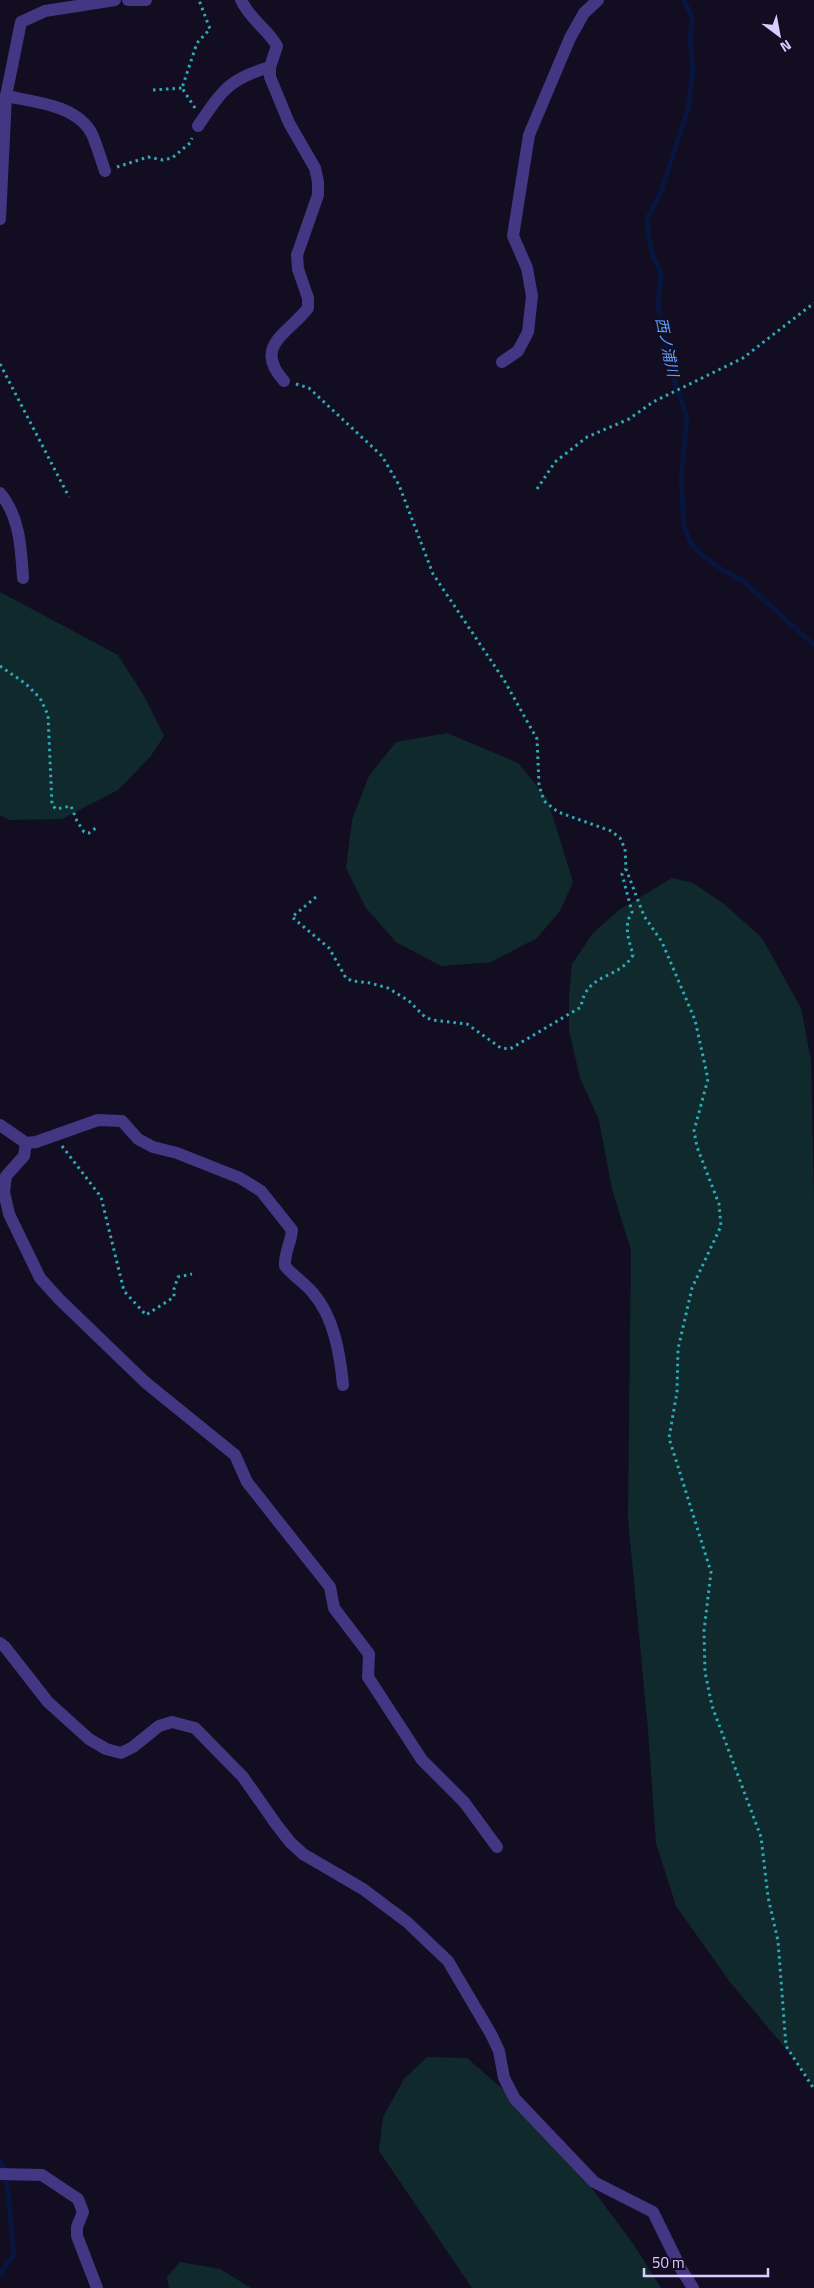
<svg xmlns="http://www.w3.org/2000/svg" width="814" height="2288" font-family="'Titillium Web','Noto Sans JP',sans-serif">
  <rect width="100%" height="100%" fill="#130d22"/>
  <g fill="#10292c">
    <polygon points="0,592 118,655 144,696 164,736 150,757 118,790 62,819 10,820 0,815"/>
    <polygon points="447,733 518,763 547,798 573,882 560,911 537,938 491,962 441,966 396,942 366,908 346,868 352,820 369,776 396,742"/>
    <polygon points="672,878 693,883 724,904 762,938 801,1008 811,1060 814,1199 814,2086 796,2061 730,1982 676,1906 656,1843 648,1729 628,1518 631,1250 612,1189 599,1120 580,1078 569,1030 569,994 572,964 593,933 619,910"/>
    <polygon points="427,2057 467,2058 511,2096 562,2148 634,2245 661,2288 472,2288 379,2151 383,2117 404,2079"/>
    <polygon points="180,2262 220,2269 251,2288 169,2288 167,2277"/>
  </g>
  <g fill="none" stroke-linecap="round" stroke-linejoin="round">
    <g stroke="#08153f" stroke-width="5">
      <polyline points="684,0 692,17 690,39 693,70 688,109 661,192 647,218 649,238 653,256 661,273 658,307 675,383 687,417 681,479 684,527 691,543 703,556 721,569 742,580 814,645"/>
      <polyline points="0,2161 6,2171 14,2255 0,2274"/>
    </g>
    <g stroke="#2bacb6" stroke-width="3" stroke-dasharray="2.5 4" stroke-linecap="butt">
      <polyline points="153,90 182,88"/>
      <polyline points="195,108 182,88 197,43 210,29 199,0"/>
      <polyline points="117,167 148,157 163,160 172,158 190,143 192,138"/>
      <polyline points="0,364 69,497"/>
      <polyline points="296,384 309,388 382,456 399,485 433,574 504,680 537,739 539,785 544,801 558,812 611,831 620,838 625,849 626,869 644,916 662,942 695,1020 708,1079 694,1131 697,1147 719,1204 721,1226 692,1288 678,1349 677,1392 669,1438 711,1572 704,1631 705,1672 712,1706 761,1837 768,1897 778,1941 786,2046 814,2089"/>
      <polyline points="537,489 555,462 587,437 629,419 653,402 743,358 814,303"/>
      <polyline points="0,666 26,684 40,698 48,715 52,805 56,809 71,806 77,821 84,832 89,833 97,827"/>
      <path d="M316,897l-24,20 37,31 17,30 6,3 18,2 18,5 21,13 16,16 7,3 35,4 34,24 9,1 71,-42c5,-35 38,-27 52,-52 -4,-15 -10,-29 -1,-43l-10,-38 4,-5"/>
      <polyline points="62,1146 101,1197 124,1291 146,1315 174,1297 174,1289 178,1277 192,1274"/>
    </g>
    <g stroke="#433682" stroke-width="12">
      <polyline points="128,0 146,0"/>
      <path d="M241,0c10,21 26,28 36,46l-7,21v10l19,46 26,45 3,14v13l-21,60 1,14 10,29v10c-19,25 -56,38 -24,73"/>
      <path d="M6,96c29,6 71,9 86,38 5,12 9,25 13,37"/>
      <path d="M198,126c24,-35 30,-47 72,-59"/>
      <polyline points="0,219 6,96 21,22 45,11 115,0"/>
      <polyline points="502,362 518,351 528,332 532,296 527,268 513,236 529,135 570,38 584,13 598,0"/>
      <path d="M0,493c20,24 21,55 23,85"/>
      <polyline points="0,1125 26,1143 24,1156 6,1176 4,1192 9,1214 40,1278 59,1299 145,1382 235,1455 247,1482 330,1587 334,1608 369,1654 368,1677 422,1760 464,1802 497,1847"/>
      <path d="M26,1143l10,-1 62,-22 24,1 16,18 15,8 24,6 63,25 21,13 31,39c-1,13 -8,23 -7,36 8,10 20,17 28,27 21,24 27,61 30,92"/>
      <polyline points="0,1643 5,1647 48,1702 89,1739 106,1749 121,1753 133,1747 159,1726 172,1722 195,1728 243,1777 276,1824 290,1842 303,1854 363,1889 407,1922 448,1961 491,2034 499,2051 504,2078 515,2099 594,2182 653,2212 681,2269 693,2288"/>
      <polyline points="0,2174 42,2175 78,2199 83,2212 77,2227 77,2236 97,2288"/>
    </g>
  </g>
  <g text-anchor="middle" stroke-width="5" stroke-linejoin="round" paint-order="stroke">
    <g font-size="15" font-style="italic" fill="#5b9eff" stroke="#130d22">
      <text transform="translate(667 347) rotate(78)" y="5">西ノ浦川</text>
    </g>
  </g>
  <g transform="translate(779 35) rotate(148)" stroke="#130d22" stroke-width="4" paint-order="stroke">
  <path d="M0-4L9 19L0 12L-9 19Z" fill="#d9cdff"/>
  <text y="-8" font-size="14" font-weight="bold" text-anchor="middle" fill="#d9cdff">N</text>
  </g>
  <path d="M644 2268v8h124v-8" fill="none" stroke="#d9cdff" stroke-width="2.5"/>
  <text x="652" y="2268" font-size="15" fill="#d9cdff" stroke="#130d22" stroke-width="4" paint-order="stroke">50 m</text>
</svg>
